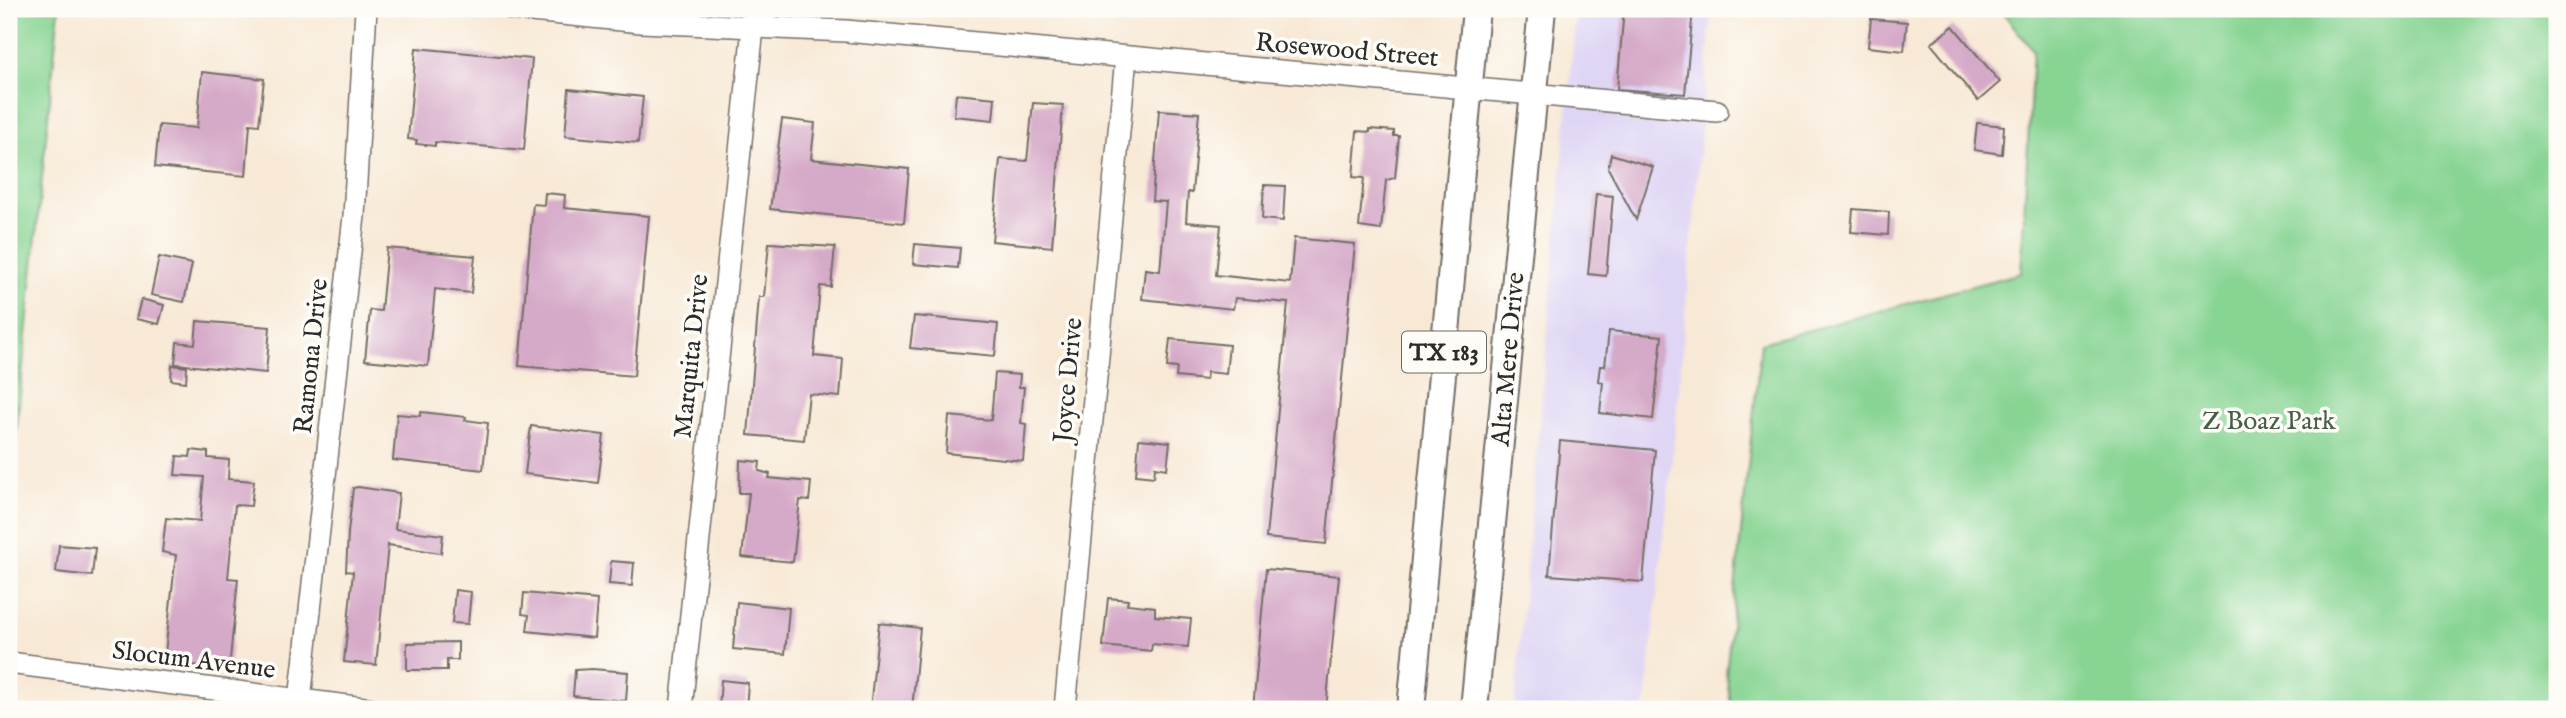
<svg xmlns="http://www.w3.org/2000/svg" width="2566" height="718" font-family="'IM FELL English',serif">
  <rect width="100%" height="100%" fill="#fdfcf7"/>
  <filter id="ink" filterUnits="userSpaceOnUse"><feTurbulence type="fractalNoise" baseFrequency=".0143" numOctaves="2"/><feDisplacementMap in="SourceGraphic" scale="14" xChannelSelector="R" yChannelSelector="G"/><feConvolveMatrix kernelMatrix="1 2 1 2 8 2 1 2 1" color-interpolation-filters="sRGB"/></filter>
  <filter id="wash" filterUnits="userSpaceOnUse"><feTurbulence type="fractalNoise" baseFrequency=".00686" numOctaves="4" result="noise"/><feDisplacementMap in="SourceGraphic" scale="28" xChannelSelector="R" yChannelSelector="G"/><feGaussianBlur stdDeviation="1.57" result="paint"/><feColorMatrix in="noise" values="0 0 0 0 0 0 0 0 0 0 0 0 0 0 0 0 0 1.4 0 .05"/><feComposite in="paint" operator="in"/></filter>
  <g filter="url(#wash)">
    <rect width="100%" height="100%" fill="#f8e9d6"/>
    <polygon fill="#dfd5f5" points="1576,9 1712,9 1675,431 1645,709 1514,709"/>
    <g fill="#87d493" stroke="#59805f" stroke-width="2">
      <polygon points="9,9 59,9 9,503"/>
      <polygon points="2000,9 2557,9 2557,709 1732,709 1726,674 1761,343 2021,273 2033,50"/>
    </g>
    <g id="blocks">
      <g fill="#d5a9c8">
        <polygon points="1624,9 1693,9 1685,94 1617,89"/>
        <polygon points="1871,19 1907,22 1904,51 1868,47"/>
        <polygon points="1953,26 2000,82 1978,101 1931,44"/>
        <polygon points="416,48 532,59 524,150 435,142 435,146 416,144 417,140 408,139"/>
        <polygon points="202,72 264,79 259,125 250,124 246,176 155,167 159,125 197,128"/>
        <polygon points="569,89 643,97 638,143 565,136"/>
        <polygon points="956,94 995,98 993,120 954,116"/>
        <polygon points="1033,103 1063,105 1052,247 992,241 1000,159 1027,161"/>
        <polygon points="1159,110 1199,113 1192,193 1188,192 1186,222 1221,225 1216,275 1290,283 1294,238 1355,244 1326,544 1266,538 1288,303 1235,298 1233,309 1142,299 1145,269 1160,271 1166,202 1152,201"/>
        <polygon points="782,119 815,123 811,159 909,169 904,223 770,209"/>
        <polygon points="1977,123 2004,126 2002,154 1974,150"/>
        <polygon points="1370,129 1394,131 1394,136 1399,136 1395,178 1386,180 1381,230 1359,227 1364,178 1353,177 1357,131 1370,132"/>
        <polygon points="1611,154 1653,167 1636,220 1608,168"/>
        <polygon points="1264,185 1285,186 1283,221 1262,219"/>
        <polygon points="545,193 565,195 564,208 649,216 634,376 519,366 533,204 544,205"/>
        <polygon points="1596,194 1613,196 1606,276 1588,274"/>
        <polygon points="1853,209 1889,212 1888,235 1851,232"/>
        <polygon points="769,243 835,247 831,287 820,286 814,356 843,359 840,397 809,394 804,440 748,435 759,297 764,297"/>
        <polygon points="915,244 960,248 958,268 913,264"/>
        <polygon points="387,248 475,256 471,293 435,289 428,366 365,360 370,310 381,311"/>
        <polygon points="159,257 192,264 184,302 151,295"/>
        <polygon points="141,299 164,305 159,324 136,319"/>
        <polygon points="914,316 998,324 995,356 910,348"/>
        <polygon points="197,321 270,327 266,373 175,364 177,342 195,344"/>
        <polygon points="1609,331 1662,336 1653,419 1600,413 1603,382 1598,381 1600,366 1605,366"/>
        <polygon points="1170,339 1229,345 1226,374 1207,372 1206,380 1176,377 1177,368 1167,367"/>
        <polygon points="172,365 187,367 186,382 171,380"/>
        <polygon points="995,373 1020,375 1019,387 1024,387 1021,423 1026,424 1023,461 946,453 949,416 991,420"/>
        <polygon points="421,412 466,417 465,420 488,423 483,470 393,460 397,414 420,416"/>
        <polygon points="531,426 604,435 598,483 525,474"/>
        <polygon points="1139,439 1170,442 1167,469 1155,467 1154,477 1136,475"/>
        <polygon points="1560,441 1655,450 1643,582 1549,575"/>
        <polygon points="191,450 208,452 208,458 229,460 228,479 254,481 251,506 235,505 228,578 238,579 229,669 164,662 176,555 162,552 166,518 200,521 204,477 175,475 177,456 190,457"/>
        <polygon points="740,460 760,462 759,471 770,474 769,478 811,482 809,501 800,500 793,562 742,557 749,493 739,493"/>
        <polygon points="358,487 399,493 395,529 443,535 441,553 388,545 376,665 344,662 353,572 346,571 348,533 353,488"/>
        <polygon points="59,545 95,548 92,576 56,572"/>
        <polygon points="611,561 634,563 632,586 609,584"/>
        <polygon points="1266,569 1339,576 1326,709 1253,709"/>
        <polygon points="455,590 471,592 468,624 452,623"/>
        <polygon points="524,593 597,600 594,638 527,631 529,615 522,614"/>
        <polygon points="1108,598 1128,600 1127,604 1155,607 1155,616 1191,619 1188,647 1152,644 1151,651 1103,646"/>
        <polygon points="737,602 789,608 785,654 733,649"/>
        <polygon points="879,623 920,628 912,709 870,709"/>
        <polygon points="458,642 458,660 447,660 447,670 407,670 407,643"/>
        <polygon points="592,669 628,672 626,701 573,696 575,670"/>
        <polygon points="721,680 748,683 746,709 719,709"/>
      </g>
    </g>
  </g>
  <g filter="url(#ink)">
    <use href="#blocks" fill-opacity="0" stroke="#736e67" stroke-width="2"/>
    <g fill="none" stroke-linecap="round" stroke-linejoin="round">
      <defs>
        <g id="minor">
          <polyline points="512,9 641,22 846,31 1717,111"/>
          <polyline points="9,663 372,709"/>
          <polyline points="299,709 354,216 366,9"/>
          <polyline points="681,709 755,9"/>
          <polyline points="1065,709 1126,57"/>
        </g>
        <g id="major">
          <polyline points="1411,709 1476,9"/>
          <polyline points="1474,709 1542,9"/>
        </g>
      </defs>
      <use href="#minor" stroke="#736e67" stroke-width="24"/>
      <use href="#major" stroke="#736e67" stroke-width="30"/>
      <use href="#minor" stroke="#fff" stroke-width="21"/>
      <use href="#major" stroke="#fff" stroke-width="26"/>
    </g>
  </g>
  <g text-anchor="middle" stroke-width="7" stroke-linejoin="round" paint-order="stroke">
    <rect fill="#fdfcf7" stroke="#6a6a68" stroke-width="2" x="1402" y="331.5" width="84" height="41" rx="5"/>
    <g font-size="24" font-weight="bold" fill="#2b2b2b">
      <text x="1444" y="360">TX 183</text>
    </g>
    <g font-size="26" fill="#2b2b2b" stroke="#fdfcf7">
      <text transform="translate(1347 49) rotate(5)" y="9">Rosewood Street</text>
      <text transform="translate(310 356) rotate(-84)" y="9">Ramona Drive</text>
      <text transform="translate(690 356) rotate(-84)" y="9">Marquita Drive</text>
      <text transform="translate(1507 359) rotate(-85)" y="9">Alta Mere Drive</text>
      <text transform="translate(1067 380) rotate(-85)" y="9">Joyce Drive</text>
      <text transform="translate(194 659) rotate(7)" y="9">Slocum Avenue</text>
    </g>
    <g font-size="26" fill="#475e4a" stroke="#fdfcf7">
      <text x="2269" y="429">Z Boaz Park</text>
    </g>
  </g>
  <rect width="2566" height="718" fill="none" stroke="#fdfcf7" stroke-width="35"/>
</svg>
